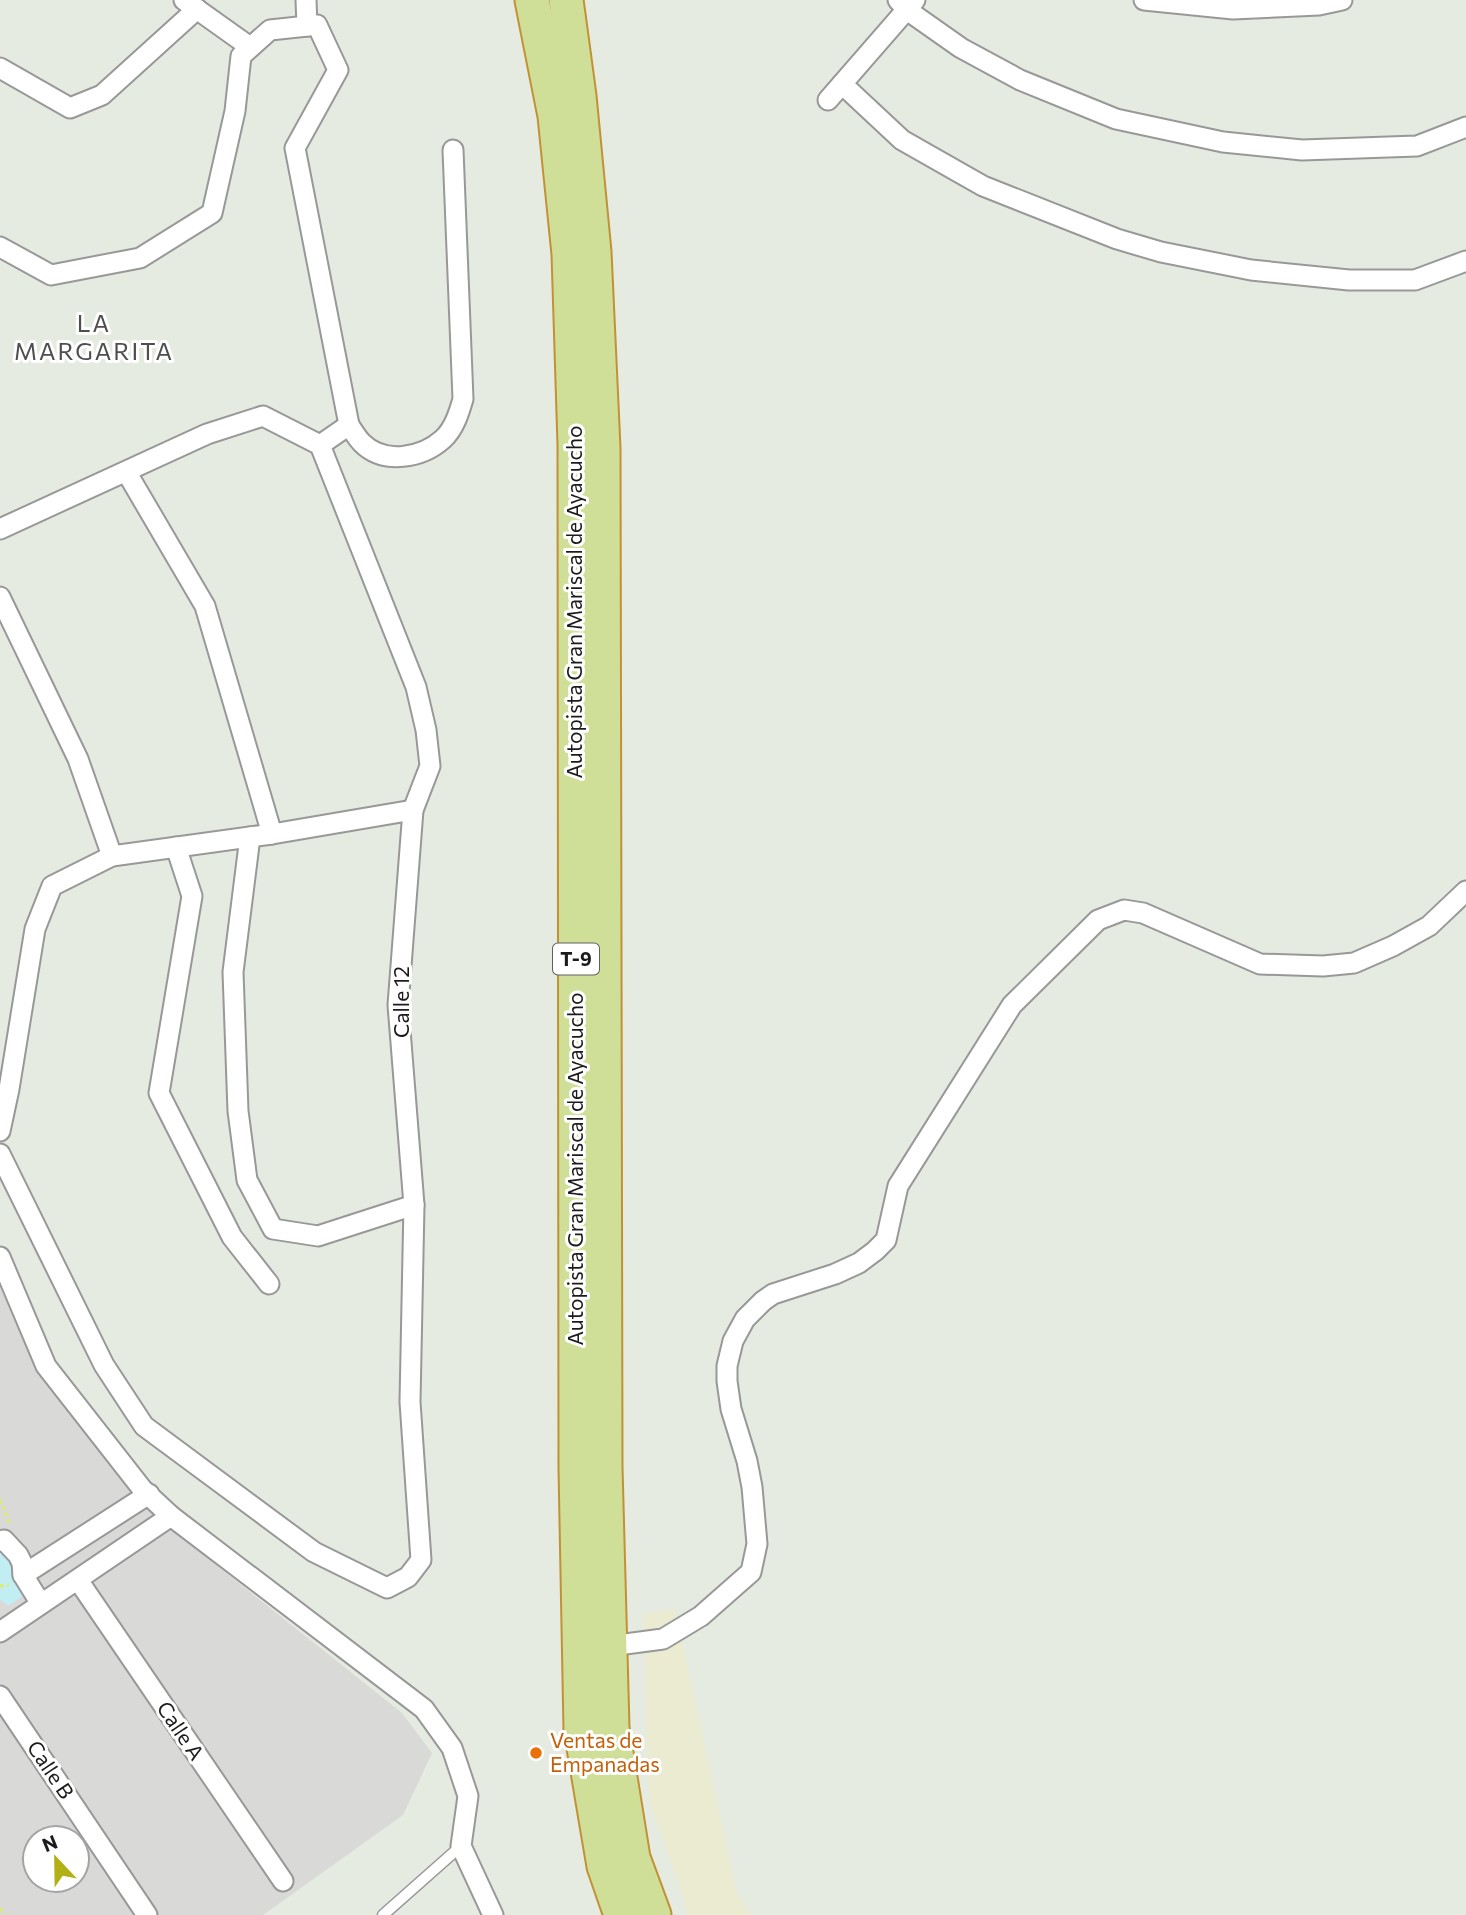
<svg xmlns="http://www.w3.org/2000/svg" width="1466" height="1915" font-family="Commissioner,sans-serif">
  <rect width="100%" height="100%" fill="#e5ebe1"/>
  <path fill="#d9d9d8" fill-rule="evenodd" d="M0,1287l26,57 23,41 119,138 48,42 186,148 30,40 -29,62 -140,100h-263zM35,1838h42v42h-42z"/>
  <polygon fill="#eaebd1" points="675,1609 737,1893 751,1915 689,1915 649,1800 643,1615"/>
  <path fill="#c1eef2" d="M0,1552h4c11,14 18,26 19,44l-15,10 -8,-7z"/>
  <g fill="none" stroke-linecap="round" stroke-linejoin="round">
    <defs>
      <polyline id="service" points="383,1915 461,1846"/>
      <g id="minor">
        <polyline points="184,0 250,47"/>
        <polyline points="306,0 307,26"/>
        <polyline points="898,0 907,10 961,48 1020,80 1116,119 1223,142 1302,150 1417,146 1466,127"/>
        <polyline points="1144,0 1233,9 1319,5 1342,0"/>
        <polyline points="0,68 70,108 102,95 197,9"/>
        <polyline points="842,84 902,140 983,186 1117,239 1161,252 1251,270 1349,280 1415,280 1466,261"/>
        <polyline points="828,100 915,0"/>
        <polyline points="0,247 51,275 140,258 212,213 235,111 241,56 270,30 317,25 338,70 295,148 349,425 320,445"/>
        <path d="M349,425c4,6 8,13 13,18 22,22 60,15 81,-4 11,-10 16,-26 20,-40l-10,-249"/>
        <polyline points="127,473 205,606 272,834"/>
        <polyline points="0,529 207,434 263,416 320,445"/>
        <polyline points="0,597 78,759 112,856"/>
        <polyline points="250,837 233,972 238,1111 247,1180 273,1229 318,1236 414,1205"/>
        <polyline points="176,847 192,896 159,1093 232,1237 269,1284"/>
        <polyline points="0,1131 9,1089 35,929 52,886 112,856 272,834 413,810"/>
        <polyline points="0,1154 104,1365 144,1426 314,1552 387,1588 408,1577 421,1560 410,1402 414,1205 398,1005 413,810 430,766 426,730 416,687 320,445"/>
        <polyline points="0,1257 46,1366 143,1490 171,1516 424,1709 452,1748 468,1796 461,1846 493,1915"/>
        <polyline points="0,1541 4,1540 18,1555 22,1563 23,1575 41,1604"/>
        <polyline points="23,1575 149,1494"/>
        <polyline points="78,1580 283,1881"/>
        <polyline points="0,1632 171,1516"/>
        <polyline points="610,1646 663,1639 701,1616 751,1572 757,1544 752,1487 747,1461 731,1409 727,1381 727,1366 733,1341 745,1319 763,1301 773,1294 835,1274 859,1263 875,1251 886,1240 898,1186 1012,1005 1098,920 1124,910 1143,913 1260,964 1323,966 1354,963 1393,946 1429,926 1466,891"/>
        <polyline points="0,1696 147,1915"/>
      </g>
      <g id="trunk">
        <polyline points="532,0 555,116 569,254 575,445 576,1468 581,1730 604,1866 621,1915"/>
        <polyline points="566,0 579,96 594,252 603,448 605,1467 612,1728 633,1858 654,1915"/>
      </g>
    </defs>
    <use href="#service" stroke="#989898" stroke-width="13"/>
    <use href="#minor" stroke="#989898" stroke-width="23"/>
    <use href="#trunk" stroke="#c29135" stroke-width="37"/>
    <g stroke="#deea73" stroke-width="3.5" stroke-dasharray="3.5 3.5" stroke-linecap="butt">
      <polyline points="0,1500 10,1524"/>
      <polyline points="0,1586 9,1585"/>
      <polyline points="0,1908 4,1915"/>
    </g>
    <use href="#service" stroke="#fff" stroke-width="10"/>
    <use href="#minor" stroke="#fff" stroke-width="19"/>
    <use href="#trunk" stroke="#d0df98" stroke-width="33"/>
  </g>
  <circle fill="#e8710a" stroke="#fff" stroke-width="2.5" cx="536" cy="1753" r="7"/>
  <g text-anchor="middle" stroke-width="6" stroke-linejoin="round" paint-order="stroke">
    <rect fill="#fff" stroke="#5f5f5f" stroke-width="2" x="553" y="943.5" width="46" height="31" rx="5"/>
    <g font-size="19" font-weight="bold" fill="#1b1b1b">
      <text x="576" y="966">T-9</text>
    </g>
    <g font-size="21" fill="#1b1b1b" stroke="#fff">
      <text transform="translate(575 602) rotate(-90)" y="7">Autopista Gran Mariscal de Ayacucho</text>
      <text transform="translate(402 1002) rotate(-90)" y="7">Calle 12</text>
      <text transform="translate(576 1169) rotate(-90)" y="7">Autopista Gran Mariscal de Ayacucho</text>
      <text transform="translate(180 1731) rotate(56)" y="7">Calle A</text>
      <text transform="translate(50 1770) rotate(56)" y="7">Calle B</text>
    </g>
    <g font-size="21" fill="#c56008" stroke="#fff" text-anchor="start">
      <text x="550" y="1748">Ventas de<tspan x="550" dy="24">Empanadas</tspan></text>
    </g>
    <g font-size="24" letter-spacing="2" fill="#4e4e4e" stroke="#fff">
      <text x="94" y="332">LA<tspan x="94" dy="28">MARGARITA</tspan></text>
    </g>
  </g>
  <g transform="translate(56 1859) rotate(338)"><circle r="33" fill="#ffffff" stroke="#a4a4a4" stroke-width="2"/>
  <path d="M0-5L12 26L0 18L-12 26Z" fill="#b1b014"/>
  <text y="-10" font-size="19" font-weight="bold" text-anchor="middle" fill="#1b1b1b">N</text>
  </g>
</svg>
